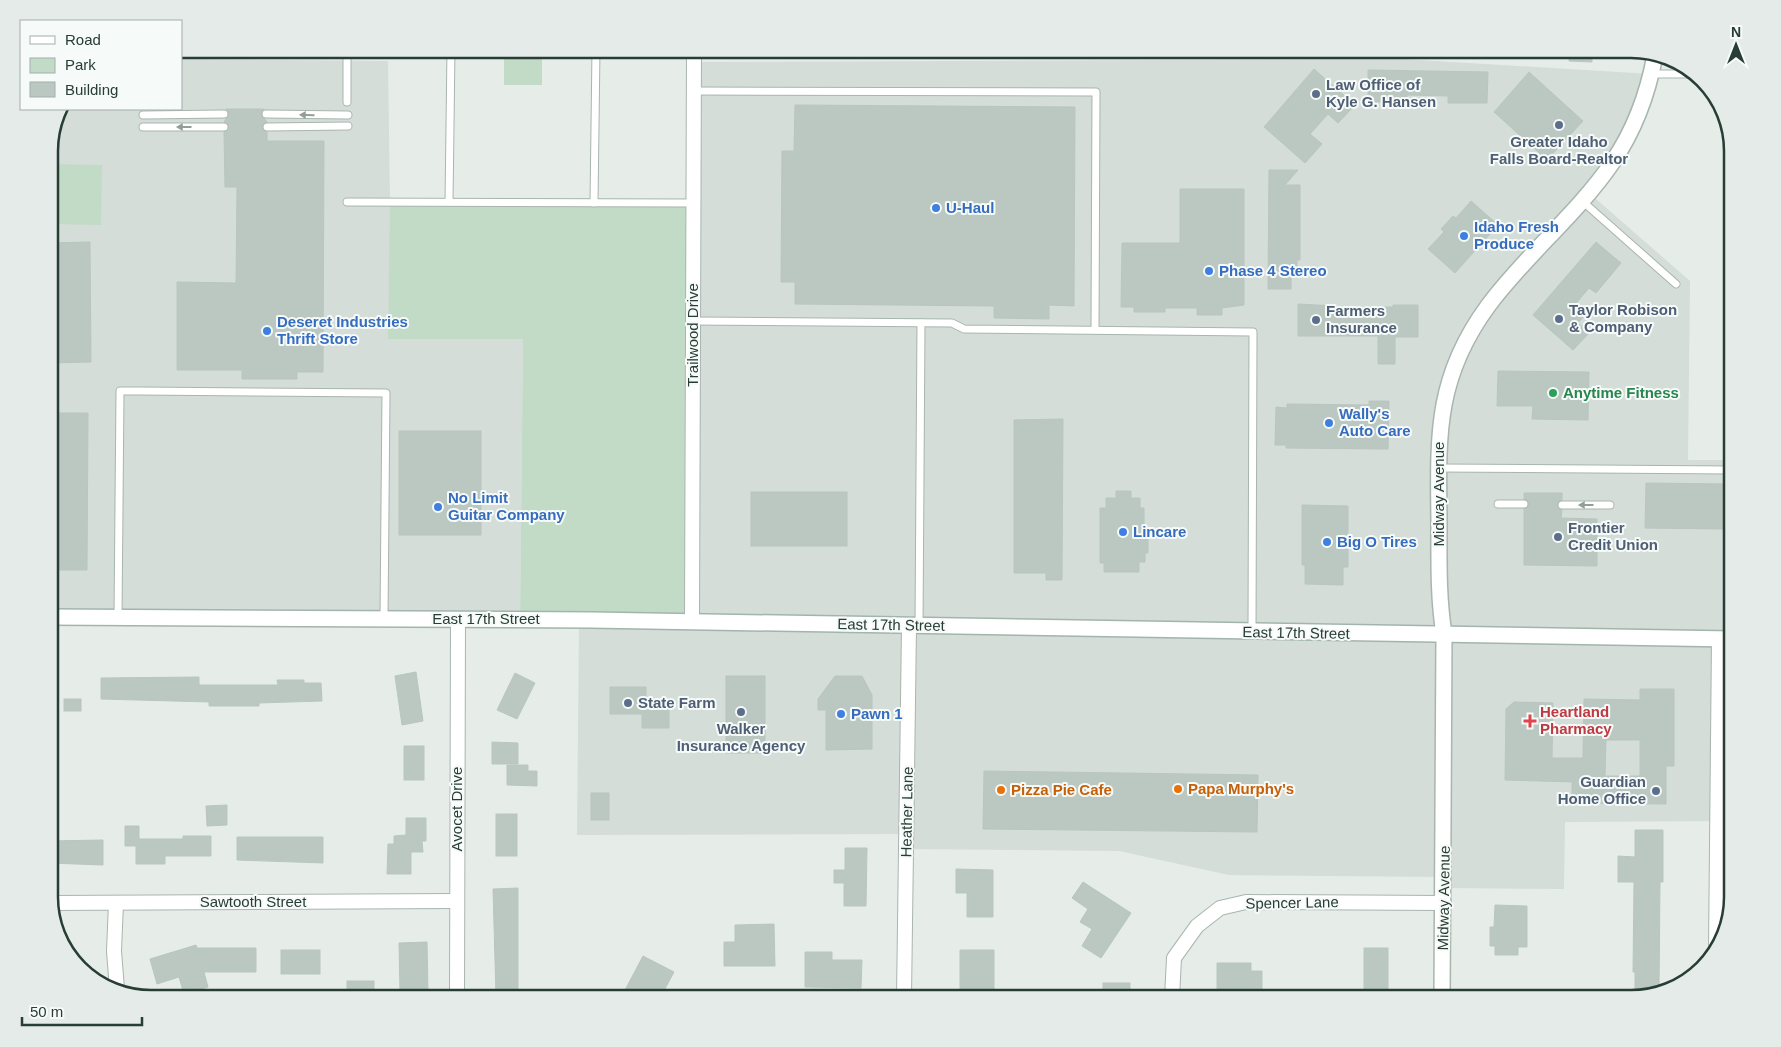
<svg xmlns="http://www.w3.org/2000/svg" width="1781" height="1047" font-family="Helvetica,sans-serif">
  <rect width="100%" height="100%" fill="#e6ede9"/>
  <g fill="#d4ddd8">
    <polygon points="181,59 388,61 390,202 523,339 520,620 49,617 49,144 58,109 181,109"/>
    <polygon points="1403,59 1651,74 1637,119 1588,192 1690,281 1688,460 1732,460 1732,821 1565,822 1564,889 1444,888 1444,877 1229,875 1119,851 906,849 906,834 577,835 579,620 691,621 694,62"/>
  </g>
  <g fill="#c2dbc6">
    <rect x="504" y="49" width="38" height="36"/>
    <polygon points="49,164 102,165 101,225 49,224"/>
    <polygon points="390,202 693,203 692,621 520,620 523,339 388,339"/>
  </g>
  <g fill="#bbc8c2" stroke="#b9c6bf" fill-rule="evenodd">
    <polygon points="1570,49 1592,49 1592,62 1569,61"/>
    <polygon points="1314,69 1355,105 1338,123 1328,114 1310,134 1322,144 1305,163 1264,127"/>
    <polygon points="1368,70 1488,72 1487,103 1448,103 1448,96 1407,95 1407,102 1368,102"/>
    <polygon points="1529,72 1583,121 1547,160 1494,112"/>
    <polygon points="795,105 1075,107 1074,306 1049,305 1049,319 994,318 994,306 795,304 795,282 781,282 782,151 794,151"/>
    <polygon points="226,109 264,109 261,114 267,122 262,128 267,132 267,141 324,141 323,372 297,372 297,379 242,379 242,370 177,370 177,282 236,283 237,187 225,187 224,132 229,127 224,122 229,114"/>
    <polygon points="1269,170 1298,170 1285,185 1300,185 1300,260 1297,260 1297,274 1291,274 1291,289 1268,289"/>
    <polygon points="1180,189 1244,189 1244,305 1222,308 1222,315 1197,315 1197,308 1165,308 1165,312 1134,312 1134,307 1121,307 1122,243 1180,243"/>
    <polygon points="1471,201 1498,225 1455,273 1428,249 1444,232 1441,229 1453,216 1456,218"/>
    <polygon points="90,242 91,362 49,363 49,243"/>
    <polygon points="1596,242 1621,263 1596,293 1589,288 1572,308 1583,317 1578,323 1589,333 1573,350 1533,315"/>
    <polygon points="1298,304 1336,306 1336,311 1379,311 1379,307 1393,307 1393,305 1418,305 1418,337 1395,337 1395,364 1378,364 1378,336 1298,336"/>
    <polygon points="1498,371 1589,372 1588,420 1532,419 1533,406 1497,406"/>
    <polygon points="1369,401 1389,401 1388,449 1286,448 1286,445 1275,445 1276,407 1287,408 1287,404 1369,405"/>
    <polygon points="49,413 88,413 87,570 49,570"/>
    <polygon points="1063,419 1062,580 1046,580 1046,573 1014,573 1014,420"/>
    <rect x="399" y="431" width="82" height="104"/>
    <polygon points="1646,483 1725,484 1725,529 1645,528"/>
    <polygon points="1116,491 1131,491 1131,498 1140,498 1140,508 1144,508 1144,536 1148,536 1148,553 1145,553 1145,562 1139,562 1139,572 1104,572 1104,563 1100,563 1100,508 1106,508 1106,498 1116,498"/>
    <rect x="751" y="492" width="96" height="54"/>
    <polygon points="1524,493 1562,493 1562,500 1557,505 1562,510 1561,518 1597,519 1597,566 1524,565 1524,509 1529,504 1524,499"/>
    <polygon points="1302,505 1348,506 1348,567 1343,567 1343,585 1305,584 1305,565 1302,565"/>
    <polygon points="416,672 423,721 402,725 395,676"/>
    <polygon points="515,673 535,683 517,719 497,710"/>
    <rect x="726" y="676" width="39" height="77"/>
    <polygon points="835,676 862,676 872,695 872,749 826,750 826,710 818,710 818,699"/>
    <polygon points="199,677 199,685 278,685 277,680 304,680 304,683 321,683 322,701 259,703 259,706 209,706 209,702 101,699 101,678"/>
    <polygon points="610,687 646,687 646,705 669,705 669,728 642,728 642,714 610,714"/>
    <path d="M1640,689h34v77h-8v38l-94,-1v-21l-67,-2 1,-71 8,-7 39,1 -1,55h31l1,-59 56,1zM1606,740h34v36h-35z"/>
    <rect x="64" y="699" width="17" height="12"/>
    <polygon points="492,742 518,743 518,764 492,764"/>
    <rect x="404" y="746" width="20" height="34"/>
    <polygon points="507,765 528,765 528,771 537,771 537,786 507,785"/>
    <polygon points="984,771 1258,775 1257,832 983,829"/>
    <rect x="591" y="793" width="18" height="27"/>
    <polygon points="227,805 227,825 207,826 206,806"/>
    <rect x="496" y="814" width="21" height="42"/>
    <polygon points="406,818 426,818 426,841 422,841 423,852 411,852 411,874 387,874 388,844 394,844 394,836 406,835"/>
    <polygon points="125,826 139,826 139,839 183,839 183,836 211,836 211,856 165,856 165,864 136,864 136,846 125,846"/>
    <polygon points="1635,830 1663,830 1663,882 1660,882 1659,991 1635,997 1635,972 1633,972 1634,882 1618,882 1618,856 1635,857"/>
    <polygon points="237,837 323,837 323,863 237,860"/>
    <polygon points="103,840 103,865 49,863 49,841"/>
    <polygon points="845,848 867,848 866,906 844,906 844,883 834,883 834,870 845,870"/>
    <polygon points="956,869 993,870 993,917 967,917 967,893 956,893"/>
    <polygon points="1083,882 1131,913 1101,958 1082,946 1092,929 1080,922 1088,909 1072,898"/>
    <polygon points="518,888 518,996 496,996 493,889"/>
    <polygon points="1495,905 1527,906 1527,947 1518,947 1518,955 1495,955 1495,946 1490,946 1490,927 1494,927"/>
    <polygon points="774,924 775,966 724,966 724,942 735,942 735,925"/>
    <polygon points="427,942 428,992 400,992 399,943"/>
    <polygon points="196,945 197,948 256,948 256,972 204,972 208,987 184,994 179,977 157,984 150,959"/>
    <rect x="1364" y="948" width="24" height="50"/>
    <rect x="281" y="950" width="39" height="24"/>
    <polygon points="960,950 994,950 994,991 983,991 983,998 960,998"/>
    <polygon points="805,952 832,952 832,960 862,960 861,988 805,987"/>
    <polygon points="643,956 674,972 660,998 635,998 624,992"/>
    <polygon points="1217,963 1251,963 1251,971 1262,971 1262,998 1217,998"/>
    <rect x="347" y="981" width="27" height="17"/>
    <rect x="1103" y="983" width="27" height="15"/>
  </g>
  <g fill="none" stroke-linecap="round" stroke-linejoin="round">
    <defs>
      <g id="service">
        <polyline points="181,49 347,49"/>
        <polyline points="1651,74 1692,74"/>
        <polyline points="694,91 1096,92 1095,330"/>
        <polyline points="1719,100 1719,107"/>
        <polyline points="347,102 347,49"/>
        <polyline points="266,114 348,115"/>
        <polyline points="143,115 224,114"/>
        <polyline points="143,127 224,127"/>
        <polyline points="267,127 348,126"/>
        <polyline points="1581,200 1676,284"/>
        <polyline points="347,202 693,203"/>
        <polyline points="449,202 451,49"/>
        <polyline points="594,203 596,49"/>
        <polyline points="693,321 952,323 964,329 1253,332 1252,632"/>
        <polyline points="1439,468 1732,470"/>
        <polyline points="1498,504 1524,504"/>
        <polyline points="1562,505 1610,505"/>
        <polyline points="118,618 120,391 140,391 386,393 384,619"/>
        <polyline points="919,626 921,323"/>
      </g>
      <g id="minor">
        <polyline points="692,621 694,49"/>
        <polyline points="49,903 456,901"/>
        <polyline points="116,903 114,951 117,989"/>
        <polyline points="1716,950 1719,639"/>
        <polyline points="457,998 458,619"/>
        <polyline points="904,998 909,626"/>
        <polyline points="1172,998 1174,958 1197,926 1220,908 1246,902 1444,903"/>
      </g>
      <path id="tertiary" d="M1442,998l2,-364c-6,-37 -5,-74 -5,-113 -1,-84 -4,-143 49,-215 36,-49 90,-93 124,-143 22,-32 36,-70 43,-108"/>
      <polyline id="secondary" points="49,617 591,620 1732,639"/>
    </defs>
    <use href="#service" stroke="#a9b5af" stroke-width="9"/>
    <use href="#minor" stroke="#a9b5af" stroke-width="16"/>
    <use href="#tertiary" stroke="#a9b5af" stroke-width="18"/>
    <use href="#secondary" stroke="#a2b5ad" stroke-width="18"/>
    <use href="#service" stroke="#fff" stroke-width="7"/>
    <use href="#minor" stroke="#fff" stroke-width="14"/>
    <use href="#tertiary" stroke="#fff" stroke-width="15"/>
    <use href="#secondary" stroke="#fff" stroke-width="15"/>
  </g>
  <defs><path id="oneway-solid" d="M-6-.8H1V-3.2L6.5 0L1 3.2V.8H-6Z" transform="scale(1.25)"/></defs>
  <g fill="#939e9a">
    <use href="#oneway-solid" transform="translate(307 115) rotate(-179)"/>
    <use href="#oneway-solid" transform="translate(184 127) rotate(180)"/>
    <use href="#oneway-solid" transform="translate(1586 505) rotate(-180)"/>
  </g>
  <g fill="#5c6f8a" stroke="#f6faf8" stroke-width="2">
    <circle cx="1316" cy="94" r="5"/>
    <circle cx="1559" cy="125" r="5"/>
    <circle cx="1559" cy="319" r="5"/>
    <circle cx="1316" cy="320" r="5"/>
    <circle cx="1558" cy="537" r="5"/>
    <circle cx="628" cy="703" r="5"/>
    <circle cx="741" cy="712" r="5"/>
    <circle cx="1656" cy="791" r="5"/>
  </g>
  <g fill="#3f7fe0" stroke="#f6faf8" stroke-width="2">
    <circle cx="936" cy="208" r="5"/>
    <circle cx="1464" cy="236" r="5"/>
    <circle cx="1209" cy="271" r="5"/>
    <circle cx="267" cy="331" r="5"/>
    <circle cx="1329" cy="423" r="5"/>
    <circle cx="438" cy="507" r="5"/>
    <circle cx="1123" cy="532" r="5"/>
    <circle cx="1327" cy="542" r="5"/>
    <circle cx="841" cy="714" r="5"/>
  </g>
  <circle fill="#2e9e5b" stroke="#f6faf8" stroke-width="2" cx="1553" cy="393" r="5"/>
  <path fill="#e0444e" stroke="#f6faf8" stroke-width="2" d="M1527.5 713.5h5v5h5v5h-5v5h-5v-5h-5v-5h5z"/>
  <g fill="#e8710a" stroke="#f6faf8" stroke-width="2">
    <circle cx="1178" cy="789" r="5"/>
    <circle cx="1001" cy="790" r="5"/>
  </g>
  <g text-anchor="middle" stroke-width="4" stroke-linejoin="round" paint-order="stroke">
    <g font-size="15" font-weight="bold" fill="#4e5e75" stroke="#f6faf8" text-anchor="start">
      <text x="1326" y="90">Law Office of<tspan x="1326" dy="17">Kyle G. Hansen</tspan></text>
      <text x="1559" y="147" text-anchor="middle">Greater Idaho<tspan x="1559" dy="17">Falls Board-Realtor</tspan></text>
      <text x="1569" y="315">Taylor Robison<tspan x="1569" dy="17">&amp; Company</tspan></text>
      <text x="1326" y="316">Farmers<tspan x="1326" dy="17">Insurance</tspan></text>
      <text x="1568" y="533">Frontier<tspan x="1568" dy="17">Credit Union</tspan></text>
      <text x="638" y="708">State Farm</text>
      <text x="741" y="734" text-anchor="middle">Walker<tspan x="741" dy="17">Insurance Agency</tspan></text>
      <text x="1646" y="787" text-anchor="end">Guardian<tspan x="1646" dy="17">Home Office</tspan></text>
    </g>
    <g font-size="15" font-weight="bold" fill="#366cbe" stroke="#f6faf8" text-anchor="start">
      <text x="946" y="213">U-Haul</text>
      <text x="1474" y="232">Idaho Fresh<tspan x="1474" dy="17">Produce</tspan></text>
      <text x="1219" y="276">Phase 4 Stereo</text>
      <text x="277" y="327">Deseret Industries<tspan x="277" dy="17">Thrift Store</tspan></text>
      <text x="1339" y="419">Wally's<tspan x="1339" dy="17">Auto Care</tspan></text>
      <text x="448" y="503">No Limit<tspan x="448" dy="17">Guitar Company</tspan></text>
      <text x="1133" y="537">Lincare</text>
      <text x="1337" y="547">Big O Tires</text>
      <text x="851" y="719">Pawn 1</text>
    </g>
    <g font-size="15" fill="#273d35" stroke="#f6faf8">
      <text transform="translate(693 335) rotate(-90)" y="5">Trailwood Drive</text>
      <text transform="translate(1439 494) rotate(-90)" y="5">Midway Avenue</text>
      <text x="486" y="624">East 17th Street</text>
      <text transform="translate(891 625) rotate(1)" y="5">East 17th Street</text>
      <text transform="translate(1296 633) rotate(1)" y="5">East 17th Street</text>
      <text transform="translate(457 809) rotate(-90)" y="5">Avocet Drive</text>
      <text transform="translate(907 812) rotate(-89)" y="5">Heather Lane</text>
      <text transform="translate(1444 898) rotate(-89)" y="5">Midway Avenue</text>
      <text x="253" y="907">Sawtooth Street</text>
      <text transform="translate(1292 903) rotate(-1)" y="5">Spencer Lane</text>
    </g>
    <g font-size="15" font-weight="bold" fill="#27864d" stroke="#f6faf8" text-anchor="start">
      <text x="1563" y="398">Anytime Fitness</text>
    </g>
    <g font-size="15" font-weight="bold" fill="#be3a42" stroke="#f6faf8" text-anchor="start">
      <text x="1540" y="717">Heartland<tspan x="1540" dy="17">Pharmacy</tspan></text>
    </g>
    <g font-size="15" font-weight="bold" fill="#c56008" stroke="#f6faf8" text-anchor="start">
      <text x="1188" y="794">Papa Murphy's</text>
      <text x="1011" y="795">Pizza Pie Cafe</text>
    </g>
  </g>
  <path d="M0 0H1781V1047H0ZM151 58H1631A93 93 0 0 1 1724 151V897A93 93 0 0 1 1631 990H151A93 93 0 0 1 58 897V151A93 93 0 0 1 151 58Z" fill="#e5ebe8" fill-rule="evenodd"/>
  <path fill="none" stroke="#273d35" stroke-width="2.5" d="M151 58H1631A93 93 0 0 1 1724 151V897A93 93 0 0 1 1631 990H151A93 93 0 0 1 58 897V151A93 93 0 0 1 151 58Z"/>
  <rect x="20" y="20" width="162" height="90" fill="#f6faf8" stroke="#a3aeaa"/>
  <rect x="30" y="36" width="25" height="8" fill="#ffffff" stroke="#a3aeaa"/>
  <text x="65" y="45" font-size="15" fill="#273d35">Road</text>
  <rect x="30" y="58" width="25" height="15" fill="#c2dbc6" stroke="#a3aeaa"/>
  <text x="65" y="70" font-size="15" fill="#273d35">Park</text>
  <rect x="30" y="82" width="25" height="15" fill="#bbc8c2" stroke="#a3aeaa"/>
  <text x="65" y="95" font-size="15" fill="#273d35">Building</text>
  <g transform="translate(1736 45)" stroke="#f6faf8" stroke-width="4" paint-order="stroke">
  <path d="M0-4L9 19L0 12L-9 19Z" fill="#273d35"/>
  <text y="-8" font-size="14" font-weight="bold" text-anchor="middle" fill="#273d35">N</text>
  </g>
  <path d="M22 1017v8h120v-8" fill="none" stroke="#273d35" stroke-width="2.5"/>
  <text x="30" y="1017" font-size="15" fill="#273d35" stroke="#f6faf8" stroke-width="4" paint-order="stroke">50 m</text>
</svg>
